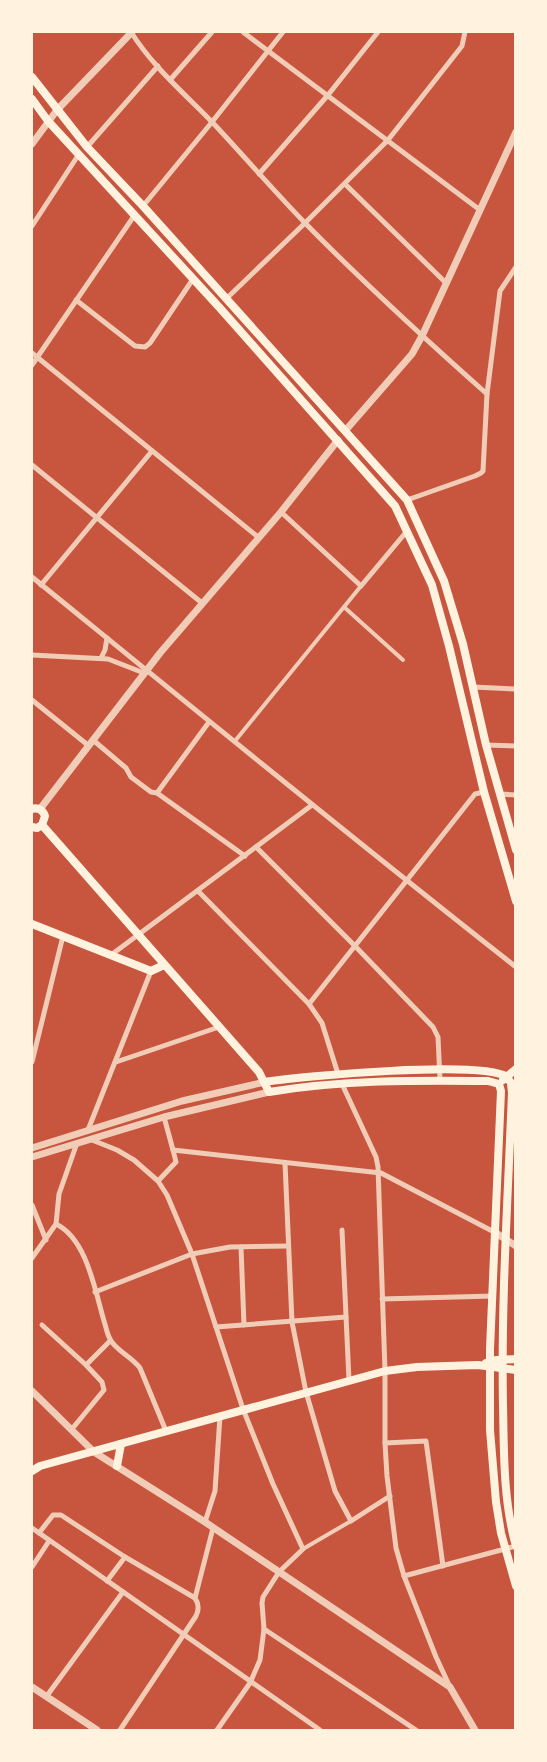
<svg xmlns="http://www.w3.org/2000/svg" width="547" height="1762" font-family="Montserrat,sans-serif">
  <rect width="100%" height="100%" fill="#c8553d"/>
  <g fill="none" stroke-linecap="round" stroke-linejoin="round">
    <g stroke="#f1ccb7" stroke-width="4">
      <polyline points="344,607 403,660"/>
      <polyline points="235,741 361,586"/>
      <polyline points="303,1549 351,1521"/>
    </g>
    <g stroke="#f1ccb7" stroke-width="5">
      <path d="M131,32c22,35 53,61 82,91 31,33 60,67 92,100 58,59 120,116 182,171"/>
      <polyline points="243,32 480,210"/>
      <polyline points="170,80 212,32"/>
      <polyline points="87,147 158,66"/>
      <polyline points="259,174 328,95 378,32"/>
      <polyline points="345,184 445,282"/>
      <polyline points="143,206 212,122 283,32"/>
      <polyline points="32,226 79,154"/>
      <polyline points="226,299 305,223 388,140 462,46 465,32"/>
      <polyline points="76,300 135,346 145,347 150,343 193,279"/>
      <polyline points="32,353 258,537"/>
      <polyline points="32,365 134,216"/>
      <polyline points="32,465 202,603"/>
      <polyline points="407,500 475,476 481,473 483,471 487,394 500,291 516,267"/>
      <polyline points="281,512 361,586 407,531"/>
      <path d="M32,577c161,131 321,262 484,390"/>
      <polyline points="41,585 152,451"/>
      <polyline points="32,655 108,659 144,673"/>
      <polyline points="101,658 105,650 107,638"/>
      <polyline points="473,687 516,689"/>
      <polyline points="32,700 89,746"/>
      <polyline points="93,740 126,768 131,777 151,792 157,793 245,856"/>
      <polyline points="486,745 516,746"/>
      <polyline points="157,793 209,722"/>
      <polyline points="500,794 516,795"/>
      <polyline points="256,847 355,946 433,1027 438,1037 440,1080"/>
      <polyline points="198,891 309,1004 322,1023 338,1074"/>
      <polyline points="111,955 312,805"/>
      <polyline points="309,1004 475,794 484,792"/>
      <polyline points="32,1062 63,936"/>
      <polyline points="116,1062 219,1027"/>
      <polyline points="342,1084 376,1157 378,1167 385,1371 385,1443 387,1476 396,1548 404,1576 436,1657 450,1687"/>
      <polyline points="164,1117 173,1150 381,1173 496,1233"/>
      <polyline points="88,1130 151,971"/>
      <polyline points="92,1140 117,1150 134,1160 158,1181 167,1195 192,1254 243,1409 273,1484 303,1549 279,1572 263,1597 262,1603 264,1629 260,1660 250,1683 217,1730"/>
      <polyline points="285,1163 292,1322 306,1392 335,1491 351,1521 390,1496"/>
      <polyline points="158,1181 176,1162 173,1150"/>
      <polyline points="32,1205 46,1240"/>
      <path d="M56,1224c31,15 39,67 48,97 2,6 3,13 6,18 5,11 22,18 30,29l26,63"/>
      <polyline points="342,1230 349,1380"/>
      <polyline points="241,1247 244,1325"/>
      <polyline points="32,1258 56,1224 59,1194 77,1143"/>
      <polyline points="95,1292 192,1254 230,1247 288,1246"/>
      <polyline points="382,1299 493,1296"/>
      <polyline points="42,1325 86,1365"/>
      <polyline points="216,1327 346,1317"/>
      <polyline points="72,1429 104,1390 102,1382 86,1365 110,1341"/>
      <polyline points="385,1443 426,1441 443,1566"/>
      <polyline points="205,1522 215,1491 220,1416"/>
      <polyline points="32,1528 320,1730"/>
      <path d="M39,1533l14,-18h8l64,42 70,41c4,6 4,12 1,18l-76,114"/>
      <polyline points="32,1567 49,1541"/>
      <polyline points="404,1576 516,1546"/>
      <polyline points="107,1581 125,1557"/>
      <polyline points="195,1598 213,1528"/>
      <polyline points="264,1629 416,1730"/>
      <polyline points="46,1697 123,1592"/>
    </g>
    <g stroke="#f1ccb7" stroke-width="7">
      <polyline points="32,144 57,110 132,32"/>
      <polyline points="345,431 412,354 422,336 516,132"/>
      <polyline points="40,809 160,653 281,512 338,440"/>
      <polyline points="32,1148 182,1101 265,1082"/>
      <polyline points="32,1157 164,1117 269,1092"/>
      <polyline points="496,1233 516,1246"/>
      <polyline points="32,1391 94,1452 205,1522 450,1687 475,1730"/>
      <polyline points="32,1687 97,1730"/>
    </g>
    <g stroke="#fff3e0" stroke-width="8">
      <polyline points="32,77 87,147 143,206 407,500 444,581 463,644 486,745 516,850"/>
      <polyline points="32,99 48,121 219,307 395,506 432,585 449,646 484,792 516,901"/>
      <path d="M32,809c6,-2 11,1 13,7l-3,9"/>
      <path d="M42,825l217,247 10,20c72,-12 147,-12 219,-11l11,3"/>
      <polyline points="32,827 37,828 42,825"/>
      <polyline points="32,924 151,971 164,965"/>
      <path d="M507,1077l4,6 1,10c-4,103 -11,208 -9,312 1,46 0,95 13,141"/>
      <polyline points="503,1080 516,1069"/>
      <path d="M265,1082c37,-6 217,-22 242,-5"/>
      <polyline points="499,1084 501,1091 490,1349 490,1430 496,1502 501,1533 516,1586"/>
      <polyline points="486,1363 496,1360 516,1359"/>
      <polyline points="117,1466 121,1444"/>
      <polyline points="32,1471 40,1466 385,1371 417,1367 478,1365 516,1370"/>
    </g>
  </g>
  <rect width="547" height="1762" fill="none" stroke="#fff3e0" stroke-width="66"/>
</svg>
